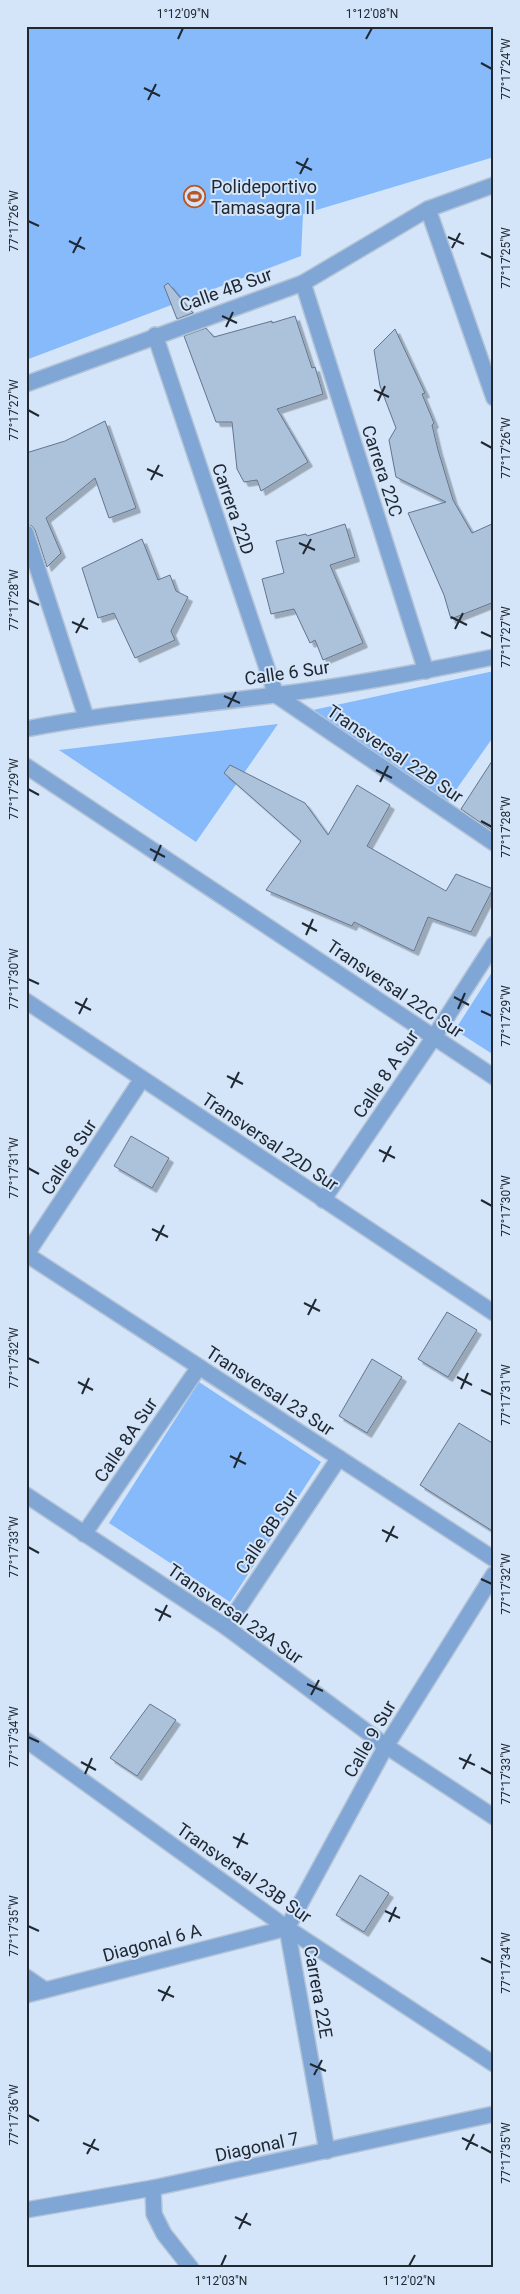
<svg xmlns="http://www.w3.org/2000/svg" width="520" height="2294" font-family="Roboto,sans-serif">
  <defs>
    <filter id="shadow"><feDropShadow dx="4.5" dy="4.5" stdDeviation="0" flood-color="#0004"/></filter>
  </defs>
  <rect width="100%" height="100%" fill="#d4e5fa"/>
  <g fill="#86bafb">
    <polygon points="26,26 494,26 494,157 303,214 301,256 26,360"/>
    <polygon points="494,671 494,736 446,804 313,710"/>
    <polygon points="278,724 196,842 59,750"/>
    <polygon points="494,969 494,1055 455,1030"/>
    <polygon points="199,1382 321,1462 230,1602 109,1523"/>
  </g>
  <g fill="#acc1da" stroke="#63758c" filter="url(#shadow)">
    <polygon points="168,283 193,313 177,319 164,286"/>
    <polygon points="295,316 312,368 315,367 323,394 277,409 308,462 261,491 257,480 244,482 237,469 232,422 216,422 184,336 206,328 214,337 272,321 272,323"/>
    <polygon points="395,329 425,393 422,394 434,423 432,425 438,450 453,500 472,533 494,523 494,602 451,619 444,595 408,513 446,502 396,477 389,440 396,428 380,386 374,350"/>
    <polygon points="105,421 136,508 109,518 95,478 46,518 61,553 47,567 35,530 32,526 26,524 26,453 65,441"/>
    <polygon points="345,524 355,557 330,565 363,643 323,660 315,640 310,643 294,609 271,614 262,579 284,573 276,541 306,534 307,536"/>
    <polygon points="142,539 158,580 170,575 176,591 188,597 171,631 175,640 135,658 114,613 98,618 82,568"/>
    <polygon points="494,758 494,832 461,809"/>
    <polygon points="230,765 305,803 328,835 357,785 390,805 367,846 446,891 456,874 493,889 471,932 428,917 414,951 354,922 352,926 266,890 301,841 224,773"/>
    <polygon points="131,1136 169,1158 152,1188 114,1166"/>
    <polygon points="447,1312 477,1330 448,1377 418,1359"/>
    <polygon points="372,1359 402,1377 367,1433 339,1416"/>
    <polygon points="459,1423 494,1444 494,1532 420,1485"/>
    <polygon points="150,1704 176,1720 137,1776 110,1758"/>
    <polygon points="360,1875 389,1893 364,1932 336,1915"/>
  </g>
  <g fill="none" stroke-linecap="round" stroke-linejoin="round">
    <defs>
      <g id="street">
        <polyline points="428,209 494,398"/>
        <polyline points="303,283 426,671"/>
        <polyline points="155,335 276,695 494,843"/>
        <polyline points="26,384 303,283 428,209 494,185"/>
        <polyline points="26,533 86,717"/>
        <path d="M26,729c82,-16 165,-23 248,-34 73,-9 147,-23 220,-38"/>
        <polyline points="26,766 494,1077"/>
        <polyline points="26,1001 494,1313"/>
        <polyline points="323,1200 434,1037 494,944"/>
        <polyline points="26,1254 494,1559"/>
        <polyline points="26,1255 142,1079"/>
        <polyline points="26,1495 226,1627 386,1746 494,1817"/>
        <polyline points="84,1534 199,1367"/>
        <polyline points="226,1627 339,1458"/>
        <polyline points="26,1740 287,1928 494,2064"/>
        <polyline points="287,1928 386,1746 494,1574"/>
        <polyline points="287,1928 327,2151"/>
        <polyline points="26,1977 45,1990"/>
        <polyline points="26,1995 287,1928"/>
        <polyline points="153,2188 154,2214 164,2234 191,2268"/>
        <polyline points="26,2210 153,2188 494,2114"/>
      </g>
    </defs>
    <use href="#street" stroke="#b4c3d6" stroke-width="18"/>
    <use href="#street" stroke="#80a6d5" stroke-width="15"/>
  </g>
  <path fill="none" stroke="#202832" stroke-width="2" d="M178,39l5,-11M366,39l6,-11M481,63l11,6M144,88l16,8M148,100l8,-16M296,162l16,8M300,174l8,-16M28,221l11,5M448,237l16,7M69,241l16,8M452,248l8,-15M73,253l8,-16M481,253l11,5M222,316l15,7M226,327l7,-15M374,390l15,7M378,401l7,-15M28,410l11,6M481,442l11,6M147,469l16,7M151,480l8,-15M299,543l16,7M303,554l8,-15M28,600l11,5M451,617l16,8M72,622l16,7M455,629l8,-16M481,632l11,5M76,633l8,-15M224,696l16,7M228,707l8,-15M376,770l16,8M380,782l8,-16M28,789l11,6M481,821l11,6M150,849l15,8M154,861l7,-16M302,923l15,8M306,935l7,-16M28,979l11,5M454,997l15,8M75,1002l16,8M458,1009l7,-16M481,1011l11,5M79,1014l8,-16M227,1076l16,8M231,1088l8,-16M379,1150l16,8M383,1162l8,-16M28,1168l11,6M481,1200l11,6M152,1229l16,8M156,1241l8,-16M304,1303l16,8M308,1315l8,-16M28,1358l11,5M457,1377l15,8M78,1382l15,8M461,1389l7,-16M481,1390l11,5M82,1394l7,-16M230,1456l16,8M234,1468l7,-16M382,1530l16,8M386,1542l8,-16M28,1547l11,6M481,1579l11,5M155,1609l16,8M159,1621l8,-16M307,1684l16,7M311,1695l8,-15M28,1737l11,5M459,1758l16,7M81,1762l15,8M481,1768l11,6M463,1769l8,-15M85,1774l7,-16M233,1837l15,7M237,1848l7,-15M385,1911l15,7M389,1922l7,-15M28,1926l11,5M481,1958l11,5M158,1990l16,7M162,2001l8,-15M310,2064l16,7M314,2075l8,-15M28,2115l11,6M462,2138l16,8M83,2143l16,7M481,2147l11,6M466,2150l8,-16M87,2154l8,-15M235,2217l16,8M239,2229l8,-16M221,2266l5,-11M409,2266l6,-11"/>
  <defs>
    <symbol id="stadium-ring" viewBox="-11 -11 22 22"><circle r="9.5" fill="#d4e5fa" stroke="#ba5522" stroke-width="1.5"/><path d="M0-5a6.5 5 0 1 0 0 10a6.5 5 0 1 0 0-10ZM-3.5-1.8h7v3.6h-7Z" fill="#ba5522"/></symbol>
  </defs>
  <g fill-rule="evenodd">
    <use href="#stadium-ring" x="182" y="184" width="25" height="25"/>
  </g>
  <g text-anchor="middle" stroke-width="4" stroke-linejoin="round" paint-order="stroke">
    <g font-size="18" fill="#202832" stroke="#d4e5fa" text-anchor="start">
      <text x="211" y="193">Polideportivo<tspan x="211" dy="21">Tamasagra II</tspan></text>
    </g>
    <g font-size="18" fill="#202832" stroke="#d4e5fa">
      <text transform="translate(226 290) rotate(-20)" y="6">Calle 4B Sur</text>
      <text transform="translate(382 471) rotate(72)" y="6">Carrera 22C</text>
      <text transform="translate(233 509) rotate(71)" y="6">Carrera 22D</text>
      <text transform="translate(287 673) rotate(-8)" y="6">Calle 6 Sur</text>
      <text transform="translate(395 754) rotate(34)" y="6">Transversal 22B Sur</text>
      <text transform="translate(395 989) rotate(34)" y="6">Transversal 22C Sur</text>
      <text transform="translate(386 1074) rotate(-56)" y="6">Calle 8 A Sur</text>
      <text transform="translate(270 1142) rotate(34)" y="6">Transversal 22D Sur</text>
      <text transform="translate(69 1157) rotate(-57)" y="6">Calle 8 Sur</text>
      <text transform="translate(270 1391) rotate(33)" y="6">Transversal 23 Sur</text>
      <text transform="translate(126 1440) rotate(-56)" y="6">Calle 8A Sur</text>
      <text transform="translate(267 1532) rotate(-56)" y="6">Calle 8B Sur</text>
      <text transform="translate(235 1614) rotate(35)" y="6">Transversal 23A Sur</text>
      <text transform="translate(370 1739) rotate(-60)" y="6">Calle 9 Sur</text>
      <text transform="translate(244 1873) rotate(35)" y="6">Transversal 23B Sur</text>
      <text transform="translate(152 1943) rotate(-15)" y="6">Diagonal 6 A</text>
      <text transform="translate(318 1992) rotate(80)" y="6">Carrera 22E</text>
      <text transform="translate(257 2147) rotate(-12)" y="6">Diagonal 7</text>
    </g>
  </g>
  <rect width="520" height="2294" fill="none" stroke="#d4e5fa" stroke-width="55"/>
  <rect x="28" y="28" width="464" height="2238" fill="none" stroke="#202832" stroke-width="2"/>
  <g font-size="12" text-anchor="middle" fill="#202832">
    <text x="183" y="18">1°12'09"N</text>
    <text x="372" y="18">1°12'08"N</text>
    <text transform="translate(506 69) rotate(-90)" y="4">77°17'24"W</text>
    <text transform="translate(14 221) rotate(-90)" y="4">77°17'26"W</text>
    <text transform="translate(506 258) rotate(-90)" y="4">77°17'25"W</text>
    <text transform="translate(14 410) rotate(-90)" y="4">77°17'27"W</text>
    <text transform="translate(506 448) rotate(-90)" y="4">77°17'26"W</text>
    <text transform="translate(14 600) rotate(-90)" y="4">77°17'28"W</text>
    <text transform="translate(506 637) rotate(-90)" y="4">77°17'27"W</text>
    <text transform="translate(14 789) rotate(-90)" y="4">77°17'29"W</text>
    <text transform="translate(506 827) rotate(-90)" y="4">77°17'28"W</text>
    <text transform="translate(14 979) rotate(-90)" y="4">77°17'30"W</text>
    <text transform="translate(506 1016) rotate(-90)" y="4">77°17'29"W</text>
    <text transform="translate(14 1168) rotate(-90)" y="4">77°17'31"W</text>
    <text transform="translate(506 1206) rotate(-90)" y="4">77°17'30"W</text>
    <text transform="translate(14 1358) rotate(-90)" y="4">77°17'32"W</text>
    <text transform="translate(506 1395) rotate(-90)" y="4">77°17'31"W</text>
    <text transform="translate(14 1547) rotate(-90)" y="4">77°17'33"W</text>
    <text transform="translate(506 1584) rotate(-90)" y="4">77°17'32"W</text>
    <text transform="translate(14 1737) rotate(-90)" y="4">77°17'34"W</text>
    <text transform="translate(506 1774) rotate(-90)" y="4">77°17'33"W</text>
    <text transform="translate(14 1926) rotate(-90)" y="4">77°17'35"W</text>
    <text transform="translate(506 1963) rotate(-90)" y="4">77°17'34"W</text>
    <text transform="translate(14 2115) rotate(-90)" y="4">77°17'36"W</text>
    <text transform="translate(506 2153) rotate(-90)" y="4">77°17'35"W</text>
    <text x="221" y="2285">1°12'03"N</text>
    <text x="409" y="2285">1°12'02"N</text>
  </g>
</svg>
